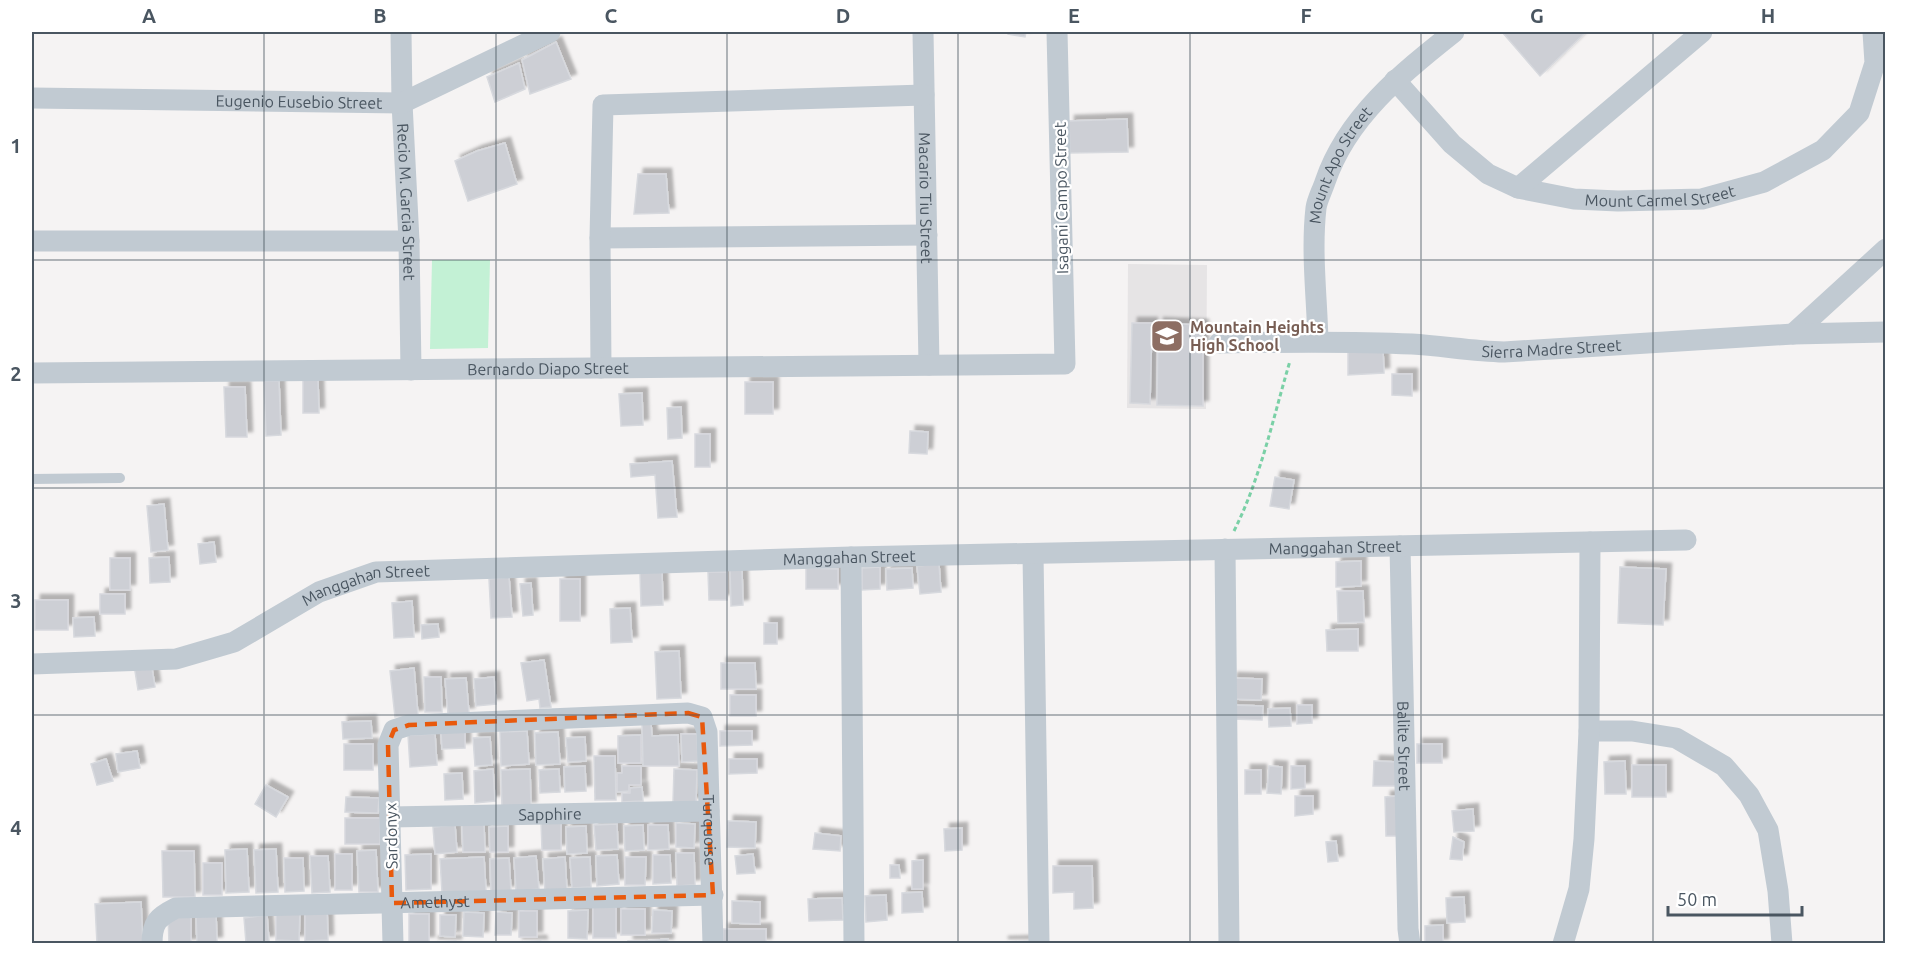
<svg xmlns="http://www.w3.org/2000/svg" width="1917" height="975" font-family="Ubuntu,sans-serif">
  <defs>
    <filter id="shadow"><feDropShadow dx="5.5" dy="-5.5" stdDeviation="1.5" flood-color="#0004"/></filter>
  </defs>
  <rect width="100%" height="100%" fill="#f5f3f3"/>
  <polygon fill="#e6e4e5" points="1128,264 1207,265 1206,409 1127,408"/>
  <polygon fill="#c3f1d5" points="432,260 490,260 488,348 430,349"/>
  <g fill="#cdcfd5" stroke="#d7d9de" stroke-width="1.5" filter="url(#shadow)">
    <polygon points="1008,32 1026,32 1025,37 1008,34"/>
    <polygon points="1502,32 1586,32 1540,76"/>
    <polygon points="556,42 571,79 530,94 522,60"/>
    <polygon points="519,63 525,89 495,102 487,77"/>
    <polygon points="1127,119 1128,152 1070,153 1069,121"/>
    <polygon points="505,143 517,184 468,201 455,161 477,151"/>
    <polygon points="638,174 666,174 669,213 634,214"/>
    <polygon points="1132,323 1152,323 1150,404 1130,403"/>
    <polygon points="1158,323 1203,325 1203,406 1157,405"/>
    <polygon points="1383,350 1384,373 1348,375 1348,351"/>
    <polygon points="1392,374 1412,374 1412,396 1392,395"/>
    <polygon points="303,380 318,380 319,413 303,413"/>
    <polygon points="264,381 279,381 281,435 266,436"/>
    <rect x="745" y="382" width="28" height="32"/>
    <polygon points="224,387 245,387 247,437 226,437"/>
    <polygon points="642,393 643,425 621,426 619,394"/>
    <polygon points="681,407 682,438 668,439 667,408"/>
    <polygon points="910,431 928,432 927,454 909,453"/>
    <rect x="695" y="434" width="15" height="33"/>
    <polygon points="672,461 677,517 658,518 655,475 631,477 630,464"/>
    <polygon points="1275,477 1294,480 1289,509 1270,506"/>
    <polygon points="164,504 168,550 151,552 147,506"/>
    <polygon points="214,542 216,562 200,564 198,544"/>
    <polygon points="169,557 170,582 150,583 149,558"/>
    <rect x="110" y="558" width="20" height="32"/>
    <polygon points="1361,561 1361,586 1336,587 1336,562"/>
    <polygon points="939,564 941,592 920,594 917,566"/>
    <polygon points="880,567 880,589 862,590 862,568"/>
    <polygon points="1620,567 1666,569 1663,625 1618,623"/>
    <polygon points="806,568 838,569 838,589 806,589"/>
    <polygon points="912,568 913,588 887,590 886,569"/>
    <polygon points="730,569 742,569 743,605 731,606"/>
    <polygon points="662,572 663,605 641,606 640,573"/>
    <polygon points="708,572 727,572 727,600 709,600"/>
    <polygon points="509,577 512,617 491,618 489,579"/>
    <rect x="560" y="579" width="20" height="42"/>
    <polygon points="531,583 533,615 523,616 520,584"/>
    <polygon points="1337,591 1363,591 1364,622 1338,623"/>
    <rect x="100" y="594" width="25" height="20"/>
    <rect x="35" y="600" width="33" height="30"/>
    <polygon points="412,601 414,637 394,638 392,603"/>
    <polygon points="630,608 632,642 611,643 610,609"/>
    <polygon points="94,617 95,636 74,637 73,618"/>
    <rect x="764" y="623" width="13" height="21"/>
    <polygon points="438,624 439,637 422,639 421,625"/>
    <polygon points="1358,629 1358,651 1327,651 1326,630"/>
    <polygon points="679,651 681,698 657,699 655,652"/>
    <polygon points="544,660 551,707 540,708 539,699 527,701 521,663"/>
    <polygon points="151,662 155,687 138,690 134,665"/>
    <polygon points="721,663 755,663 756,689 721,689"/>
    <polygon points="414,668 418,715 395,717 390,671"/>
    <polygon points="424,677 441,677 442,712 425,712"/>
    <polygon points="494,677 496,704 476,706 474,679"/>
    <polygon points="466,678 469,713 448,714 445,679"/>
    <polygon points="1232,678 1262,679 1261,700 1231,699"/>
    <rect x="730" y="695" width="26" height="21"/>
    <polygon points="1231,705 1263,706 1262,720 1231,719"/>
    <polygon points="1297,705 1312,705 1312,723 1297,724"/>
    <polygon points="1290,708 1291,726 1269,727 1268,709"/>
    <polygon points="371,721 372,738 343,739 342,722"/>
    <polygon points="642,723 651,723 652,736 678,735 679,766 643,766"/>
    <polygon points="465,731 465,748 442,749 441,732"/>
    <polygon points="527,731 529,764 501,766 500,732"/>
    <polygon points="720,731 752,731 752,745 720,746"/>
    <polygon points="558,732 560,764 536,765 535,733"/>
    <polygon points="435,734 437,765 410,767 408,735"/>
    <polygon points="681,734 697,734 698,761 682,762"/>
    <polygon points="641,735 641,763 618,763 618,736"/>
    <polygon points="490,737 492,765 475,766 473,738"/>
    <polygon points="585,737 586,761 568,762 566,738"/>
    <rect x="344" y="744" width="29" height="26"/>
    <rect x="1417" y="744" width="25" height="19"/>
    <polygon points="137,751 140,768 118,772 116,754"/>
    <polygon points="594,756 615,756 616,800 595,800"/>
    <polygon points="106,759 113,781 97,785 91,764"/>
    <polygon points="729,759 757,759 757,773 729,774"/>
    <polygon points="1374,761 1398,762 1398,786 1373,786"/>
    <polygon points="1625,761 1626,794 1605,794 1604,762"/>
    <rect x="1632" y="765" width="34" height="32"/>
    <polygon points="585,766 586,791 565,792 564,767"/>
    <polygon points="622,766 641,766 641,785 629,785 629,791 617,792 617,773 622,773"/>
    <polygon points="1269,766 1282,767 1281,794 1267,793"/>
    <polygon points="1291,766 1305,766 1305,788 1291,789"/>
    <polygon points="493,769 495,801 475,803 474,771"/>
    <polygon points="530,769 531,807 502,808 501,770"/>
    <polygon points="559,769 560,792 540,793 539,770"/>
    <polygon points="674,769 697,770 696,803 673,802"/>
    <rect x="1245" y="770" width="16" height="24"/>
    <polygon points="462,773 463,799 445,800 444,774"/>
    <polygon points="266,785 288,797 276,817 255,804"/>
    <polygon points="642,787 643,801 622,802 622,793 630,793 630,788"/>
    <polygon points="1295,796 1313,796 1313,814 1295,816"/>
    <polygon points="1398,796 1399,836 1386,836 1385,797"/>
    <polygon points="346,797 379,798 378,813 345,812"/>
    <polygon points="1473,809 1474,831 1454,832 1452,811"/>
    <rect x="345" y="818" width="35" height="26"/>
    <polygon points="728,821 756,822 755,848 727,847"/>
    <polygon points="541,822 561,822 561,850 542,850"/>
    <polygon points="676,823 695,824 694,848 676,847"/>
    <polygon points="484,824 485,852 463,852 462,825"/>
    <polygon points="617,824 618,849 596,850 594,825"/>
    <polygon points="455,825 457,852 435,854 433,827"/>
    <polygon points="643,825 644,850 625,851 624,826"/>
    <polygon points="648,825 668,825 669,849 648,850"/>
    <polygon points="508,826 508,852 490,852 489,827"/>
    <polygon points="586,826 587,853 567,854 566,827"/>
    <polygon points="962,828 962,850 945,851 944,829"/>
    <polygon points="815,833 841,836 840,851 813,849"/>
    <polygon points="1453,837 1464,842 1462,860 1450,859"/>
    <polygon points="1336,841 1338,861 1328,862 1326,842"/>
    <polygon points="247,849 249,892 226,893 225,850"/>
    <polygon points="276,849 278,892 256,893 254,850"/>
    <polygon points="376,850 378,892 359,892 357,851"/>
    <polygon points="162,851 194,851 195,897 163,897"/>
    <polygon points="676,853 694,853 695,885 677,886"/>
    <rect x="335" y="854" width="17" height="36"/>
    <polygon points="431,854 431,889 406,890 405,855"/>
    <polygon points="753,854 755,873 737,874 735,856"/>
    <polygon points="617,855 619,884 597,886 596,856"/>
    <polygon points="653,855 670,855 671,883 653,884"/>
    <polygon points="310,856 328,856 330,892 312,893"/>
    <polygon points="536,856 539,889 516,891 514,858"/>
    <polygon points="484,857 486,891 442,893 440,859"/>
    <polygon points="565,857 567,891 545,893 543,859"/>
    <polygon points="590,857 591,887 572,888 570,858"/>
    <polygon points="625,857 646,857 645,885 625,885"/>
    <polygon points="284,858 303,858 304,891 285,892"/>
    <polygon points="509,858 511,891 491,892 490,859"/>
    <polygon points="923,860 923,889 912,889 912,861"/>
    <rect x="203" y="863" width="19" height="32"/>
    <polygon points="890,865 899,865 900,878 890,878"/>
    <polygon points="1053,866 1092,866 1093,908 1074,909 1074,892 1053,893"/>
    <polygon points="922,892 923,912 902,913 902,893"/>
    <polygon points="886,895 887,920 866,922 865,896"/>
    <polygon points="1464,897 1465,922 1447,923 1446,898"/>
    <polygon points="842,898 843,920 809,921 808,899"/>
    <polygon points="732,901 760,902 760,924 732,923"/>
    <polygon points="141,902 143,944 97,944 95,904"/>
    <polygon points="327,906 328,940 305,941 305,907"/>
    <rect x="593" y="907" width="23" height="31"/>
    <rect x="621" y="909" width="24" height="26"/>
    <polygon points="276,910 300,910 299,941 276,940"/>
    <polygon points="588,910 587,939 568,938 568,911"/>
    <polygon points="653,910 672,911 671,933 652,933"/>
    <rect x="519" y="911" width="18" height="26"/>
    <polygon points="464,912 484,913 483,937 463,936"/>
    <polygon points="496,912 512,913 511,935 495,935"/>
    <polygon points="191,913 191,944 169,944 168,914"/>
    <polygon points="216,913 217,942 197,943 196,914"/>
    <rect x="409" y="914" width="20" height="28"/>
    <polygon points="267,915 269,941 246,943 244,918"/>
    <polygon points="440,915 456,915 455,937 440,936"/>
    <polygon points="1443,925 1443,944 1425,944 1425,926"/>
    <rect x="723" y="929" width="43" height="15"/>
    <polygon points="668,939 668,944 646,944 646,941"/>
    <polygon points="456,941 456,944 433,944 433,942"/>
    <polygon points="541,941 542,944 517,944 517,942"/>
    <rect x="628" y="941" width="18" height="3"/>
    <polygon points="1028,941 1029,944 1003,944 1003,942"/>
  </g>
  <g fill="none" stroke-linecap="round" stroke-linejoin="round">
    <path stroke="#7ad0a6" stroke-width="3" stroke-dasharray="4.5 3" stroke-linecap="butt" d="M1234,531c27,-54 39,-113 56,-170"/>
    <polyline stroke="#c1cad2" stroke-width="10" points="32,479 120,478"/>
    <g stroke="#c1cad2" stroke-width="21">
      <path id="s1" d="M401,32l1,71 7,138 2,129"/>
      <path id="s2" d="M923,32l6,333"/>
      <path id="s3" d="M1395,80l57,64 36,30 30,14 56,11 44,2 84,-2 62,-17 59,-32 36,-37 16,-50 -2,-31"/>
      <path id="s4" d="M32,98l370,5 148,-71"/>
      <polyline points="1518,188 1702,32"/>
      <polyline points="600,238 927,235"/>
      <polyline points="32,241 409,241"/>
      <polyline points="1793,334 1886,249"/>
      <path id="s5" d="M1318,341c-1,-43 -7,-89 -2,-133 1,-8 6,-17 9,-26 22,-65 77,-109 129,-150"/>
      <path id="s6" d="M1219,343c64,-1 129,-2 193,1 31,2 61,7 92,8l289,-18 93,-2"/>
      <polyline points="601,368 600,238 603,105 924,95"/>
      <path id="s7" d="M32,373l1033,-9 -8,-332"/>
      <path id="s8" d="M1400,546l8,383 2,15"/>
      <polyline points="1225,549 1229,944"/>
      <polyline points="1033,554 1039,944"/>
      <polyline points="851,557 854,944"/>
      <path id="s9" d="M32,664l144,-5 58,-17 85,-50 57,-20 475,-15 835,-17"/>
      <polyline points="1589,731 1632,731 1676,738 1724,766 1749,795 1768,830 1778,891 1782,944"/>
      <path id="s10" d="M391,817l318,-6"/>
      <path id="s11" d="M152,944c0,-22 6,-27 24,-36l537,-13"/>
      <path id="s12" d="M393,944l-5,-199 6,-15 15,-5 279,-12 14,4 5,15 6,212"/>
      <polyline points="1563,944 1579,889 1584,839 1589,731 1590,542"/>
    </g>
  </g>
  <path fill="none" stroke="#e8590c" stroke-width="4.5" stroke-dasharray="12 8" stroke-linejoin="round" d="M688,713l14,4 11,178 -321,8 -4,-158 6,-15 15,-5z"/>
  <path fill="none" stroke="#4a5661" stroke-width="1.5" stroke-opacity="0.55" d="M264,32v912M496,32v912M727,32v912M958,32v912M1190,32v912M1421,32v912M1653,32v912M32,260h1854M32,488h1854M32,715h1854"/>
  <defs>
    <symbol id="school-square" viewBox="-11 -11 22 22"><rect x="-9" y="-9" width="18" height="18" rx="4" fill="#8d6e63" stroke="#fff"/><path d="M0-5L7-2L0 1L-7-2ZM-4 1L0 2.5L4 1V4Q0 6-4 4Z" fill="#fff"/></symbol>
  </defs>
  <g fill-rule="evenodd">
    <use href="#school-square" x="1148" y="317" width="38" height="38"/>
  </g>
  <g text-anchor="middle" stroke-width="4.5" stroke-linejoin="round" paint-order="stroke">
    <g font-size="16" fill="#4a5661" stroke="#fff">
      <text dy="6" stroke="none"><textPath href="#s4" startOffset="267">Eugenio Eusebio Street</textPath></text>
      <text dy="6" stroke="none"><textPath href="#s5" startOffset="182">Mount Apo Street</textPath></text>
      <text dy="6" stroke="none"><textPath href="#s3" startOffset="309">Mount Carmel Street</textPath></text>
      <text dy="6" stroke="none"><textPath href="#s2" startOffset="166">Macario Tiu Street</textPath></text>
      <text transform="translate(1061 198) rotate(-91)" y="6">Isagani Campo Street</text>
      <text dy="6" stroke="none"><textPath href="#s1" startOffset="170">Recio M. Garcia Street</textPath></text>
      <text dy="6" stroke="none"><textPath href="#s6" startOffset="333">Sierra Madre Street</textPath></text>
      <text dy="6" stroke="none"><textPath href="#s7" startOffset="516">Bernardo Diapo Street</textPath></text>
      <text dy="6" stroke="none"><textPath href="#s9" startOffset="1323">Manggahan Street</textPath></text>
      <text dy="6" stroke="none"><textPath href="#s9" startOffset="837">Manggahan Street</textPath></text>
      <text dy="6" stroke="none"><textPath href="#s9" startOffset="351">Manggahan Street</textPath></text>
      <text dy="6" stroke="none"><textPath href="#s8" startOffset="200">Balite Street</textPath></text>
      <text dy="6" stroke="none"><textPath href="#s10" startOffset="159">Sapphire</textPath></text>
      <text dy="6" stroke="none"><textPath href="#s12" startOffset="639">Turquoise</textPath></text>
      <text transform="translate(391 836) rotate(-91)" y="6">Sardonyx</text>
      <text dy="6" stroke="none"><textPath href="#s11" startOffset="306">Amethyst</textPath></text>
    </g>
    <g font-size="16" font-weight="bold" fill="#785e54" stroke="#fff" text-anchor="start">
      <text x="1190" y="333">Mountain Heights<tspan x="1190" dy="18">High School</tspan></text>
    </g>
  </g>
  <rect width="1917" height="975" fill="none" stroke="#ffffff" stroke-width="66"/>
  <path d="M1668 906v9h134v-9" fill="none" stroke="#4a5661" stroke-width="3"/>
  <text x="1677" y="906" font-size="18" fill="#4a5661" stroke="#ffffff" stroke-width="4.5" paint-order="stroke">50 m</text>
  <rect x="33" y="33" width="1851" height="909" fill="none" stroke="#4a5661" stroke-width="2"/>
  <g font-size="20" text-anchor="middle" font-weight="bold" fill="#4a5661">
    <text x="149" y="23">A</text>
    <text x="380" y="23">B</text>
    <text x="611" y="23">C</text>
    <text x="843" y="23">D</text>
    <text x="1074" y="23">E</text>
    <text x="1306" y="23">F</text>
    <text x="1537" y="23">G</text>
    <text x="1768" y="23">H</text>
    <text x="16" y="153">1</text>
    <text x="16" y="381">2</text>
    <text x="16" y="608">3</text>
    <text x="16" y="835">4</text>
  </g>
</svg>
